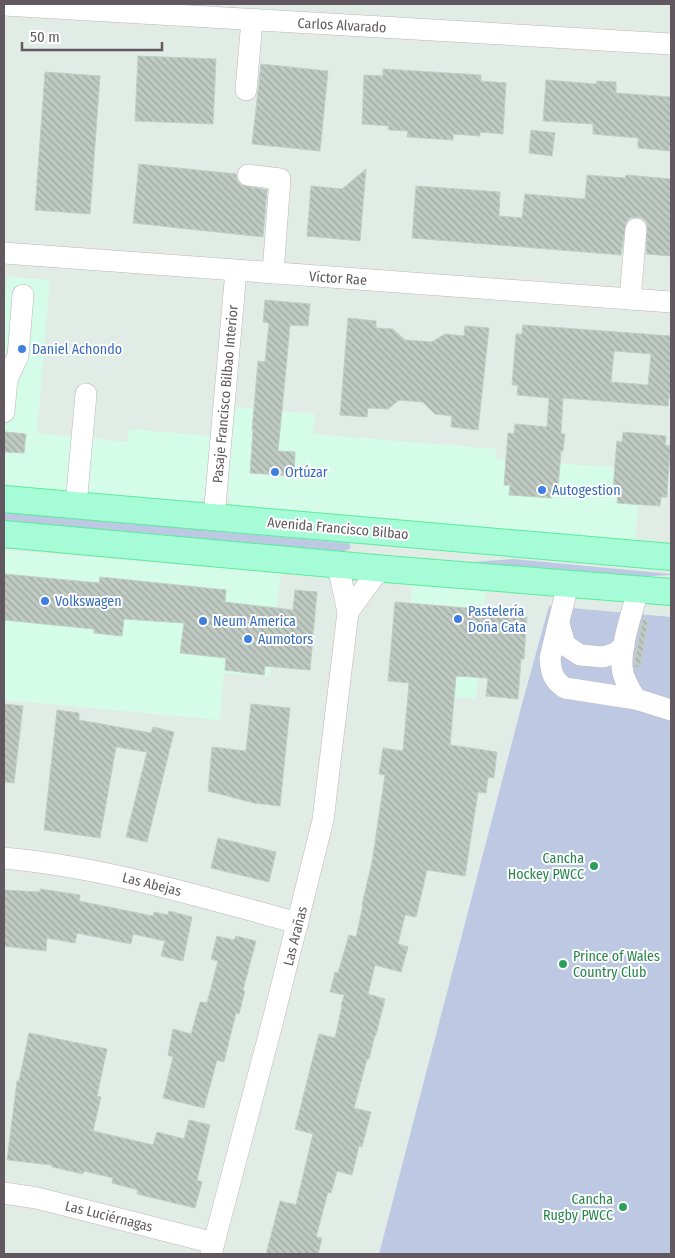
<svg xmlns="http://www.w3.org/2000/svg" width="675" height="1258" font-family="'Fira Sans Condensed',sans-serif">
  <defs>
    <pattern id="building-back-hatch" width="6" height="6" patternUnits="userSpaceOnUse" patternTransform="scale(1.25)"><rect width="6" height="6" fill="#bfcac3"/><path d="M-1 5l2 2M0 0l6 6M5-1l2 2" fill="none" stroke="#9fa7a2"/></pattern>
  </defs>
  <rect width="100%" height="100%" fill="#e1ece6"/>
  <g fill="#d5fce9">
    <polygon points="7,277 50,280 37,433 128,442 129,429 211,436 204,498 196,503 4,485 4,317"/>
    <polygon points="235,407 315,414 313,434 496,449 495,459 642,469 635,544 237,507 229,500 228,491"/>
    <polygon points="4,550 281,573 270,677 224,673 220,720 4,700"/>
    <polygon points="412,585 486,591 476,699 427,695 410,608"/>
  </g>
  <g fill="#bdc8e3">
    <polygon points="4,512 349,543 351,548 340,553 185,537 4,522"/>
    <polygon points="513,559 671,574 671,575 616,578 473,562"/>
    <polygon points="549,606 671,617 671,1254 379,1254 522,704"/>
  </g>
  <g fill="url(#building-back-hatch)" stroke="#bfd0c6" fill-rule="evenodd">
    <polygon points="138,56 216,59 213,124 135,121"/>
    <polygon points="261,64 328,71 320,151 252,144"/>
    <polygon points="383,69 481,75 481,81 506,83 503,134 480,132 480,136 453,134 453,140 407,137 408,131 388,130 389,126 362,124 364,75 383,76"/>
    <polygon points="45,72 100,76 90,214 35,210"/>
    <polygon points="546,80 596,84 597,81 616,82 616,93 671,97 671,151 638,148 638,138 593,134 593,124 543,121"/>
    <polygon points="531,130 555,133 552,156 529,153"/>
    <polygon points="139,164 236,174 237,180 241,185 267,190 263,237 133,223"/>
    <polygon points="366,169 360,241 307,236 311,186 342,189"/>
    <polygon points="587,175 625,178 626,175 671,179 671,256 646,254 647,224 644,219 637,217 630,218 626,222 621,255 412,238 416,186 500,192 499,216 522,218 525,194 585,199"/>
    <polygon points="265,300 310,304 308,326 290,325 285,379 278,451 295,452 294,476 250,473 253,431 252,430 258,361 265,362 269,323 263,322"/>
    <polygon points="348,318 376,321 376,328 393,329 405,340 432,342 445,334 464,336 465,326 489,328 478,430 451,427 452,416 435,414 423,402 399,400 388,409 368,408 367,417 340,415"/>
    <path d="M523,325l148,11v61h-2l-1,9 -105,-8 -2,36h4l-2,17h-2l-3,38h-5l-1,9 -43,-3 1,-10h-6l4,-52 6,1 1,-10 32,3 2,-29 -32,-3 1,-10h-6l4,-51h6zM614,351l37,3 -3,31 -37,-3z"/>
    <polygon points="5,432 26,434 24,453 4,452"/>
    <polygon points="623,432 666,436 665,445 671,446 668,477 667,497 661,497 660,506 617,503 618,493 613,493 615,462 617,441 622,442"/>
    <polygon points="4,574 99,583 100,577 226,590 225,602 293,610 295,590 317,592 310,670 265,666 264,675 225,670 226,658 180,653 184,623 124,619 122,636 94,633 94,629 4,620"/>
    <polygon points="395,602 479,609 479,613 527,617 524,659 521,659 518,699 486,696 488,678 456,676 450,745 497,752 494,778 488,777 486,793 478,792 465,876 427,870 416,917 405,915 398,944 408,947 401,972 375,965 368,994 385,999 376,1035 375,1035 369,1059 367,1059 354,1108 371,1112 362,1147 359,1146 352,1175 337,1171 331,1193 328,1192 316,1237 322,1238 318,1254 266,1254 280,1201 296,1205 313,1134 295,1129 319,1034 335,1038 342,1006 341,1006 344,995 330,992 335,972 338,973 349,935 356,937 363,905 362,905 372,862 385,775 379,774 383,748 403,751 409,683 388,681"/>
    <polygon points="643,619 648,620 640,668 635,667 635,658"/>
    <polygon points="4,704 23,706 14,783 4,782"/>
    <polygon points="251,704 290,708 280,806 254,803 208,791 212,747 246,751"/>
    <polygon points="57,710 79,713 79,720 151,733 153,727 174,732 147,842 126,837 147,752 116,747 100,838 44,830"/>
    <polygon points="218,838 276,852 269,882 211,868"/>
    <polygon points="40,889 80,895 79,901 153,916 154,912 168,915 169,911 192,917 183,961 161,956 165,941 133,934 131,944 77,933 75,943 47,938 46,951 4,946 4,890 40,892"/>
    <polygon points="217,936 234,940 236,936 256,941 243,990 245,991 239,1014 236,1013 224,1062 217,1060 204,1108 163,1098 173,1057 168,1055 173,1029 191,1034 200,1002 207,1003 218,961 211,959"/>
    <polygon points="29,1033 107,1049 97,1096 101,1097 93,1131 153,1145 157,1132 184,1139 189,1120 210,1125 197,1180 202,1182 195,1208 137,1194 138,1190 112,1183 113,1178 84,1171 83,1174 52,1167 52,1165 7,1160 17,1081 19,1081"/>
  </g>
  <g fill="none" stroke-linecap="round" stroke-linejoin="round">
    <defs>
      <g id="minor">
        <polyline points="4,5 671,44"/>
        <polyline points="246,90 252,20"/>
        <polyline points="248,175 280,179 273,273"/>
        <polyline points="4,253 671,302"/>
        <polyline points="630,299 636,229"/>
        <polyline points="4,412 7,379 18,356 23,295"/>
        <polyline points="76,505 86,394"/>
        <polyline points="214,517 236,271"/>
        <path d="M568,584l-18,74c1,15 3,22 15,30l71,11 35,11"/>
        <polyline points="348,612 374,576 386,569"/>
        <polyline points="559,624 565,645 580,655 603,657 616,653 624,646"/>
        <path d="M636,699c-6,-9 -13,-20 -14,-32 -1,-25 10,-53 16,-77"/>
        <path d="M4,858c100,9 197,39 294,65"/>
        <polyline points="4,1193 37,1198 214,1243"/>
        <polyline points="211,1254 273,1020 323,820 348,612 340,575 341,565"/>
      </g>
      <g id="major">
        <polyline points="4,499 671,557"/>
        <polyline points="4,534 386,569 671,592"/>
      </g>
    </defs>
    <use href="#minor" stroke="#bdb6bb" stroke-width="22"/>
    <use href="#major" stroke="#59ed9b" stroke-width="28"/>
    <use href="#minor" stroke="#fff" stroke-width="21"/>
    <use href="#major" stroke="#a5fcd7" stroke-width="26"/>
  </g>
  <g fill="#3f7fe0" stroke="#fff" stroke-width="2">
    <circle cx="22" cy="349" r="5"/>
    <circle cx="275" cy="472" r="5"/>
    <circle cx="542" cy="490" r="5"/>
    <circle cx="45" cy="601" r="5"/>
    <circle cx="458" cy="619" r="5"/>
    <circle cx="203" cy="621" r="5"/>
    <circle cx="248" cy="639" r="5"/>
  </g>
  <g fill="#2e9e5b" stroke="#fff" stroke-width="2">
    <circle cx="594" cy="866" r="5"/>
    <circle cx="563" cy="964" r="5"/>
    <circle cx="623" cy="1207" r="5"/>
  </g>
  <g text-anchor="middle" stroke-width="4" stroke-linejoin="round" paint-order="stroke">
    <g font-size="14" fill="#61595f" stroke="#fff">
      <text transform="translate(342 25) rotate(3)" y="5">Carlos Alvarado</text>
      <text transform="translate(338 278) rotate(4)" y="5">Víctor Rae</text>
      <text transform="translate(225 394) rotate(-85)" y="5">Pasaje Francisco Bilbao Interior</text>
      <text transform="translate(338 528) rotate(5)" y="5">Avenida Francisco Bilbao</text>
      <text transform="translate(152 884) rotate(14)" y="5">Las Abejas</text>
      <text transform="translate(295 936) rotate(-76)" y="5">Las Arañas</text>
      <text transform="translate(109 1216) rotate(14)" y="5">Las Luciérnagas</text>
    </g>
    <g font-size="14" fill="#366cbe" stroke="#fff" text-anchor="start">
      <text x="32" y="354">Daniel Achondo</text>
      <text x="285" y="477">Ortúzar</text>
      <text x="552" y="495">Autogestion</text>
      <text x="55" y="606">Volkswagen</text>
      <text x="468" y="616">Pastelería<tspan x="468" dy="16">Doña Cata</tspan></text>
      <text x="213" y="626">Neum America</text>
      <text x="258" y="644">Aumotors</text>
    </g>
    <g font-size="14" fill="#27864d" stroke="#fff" text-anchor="end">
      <text x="584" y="863">Cancha<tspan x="584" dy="16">Hockey PWCC</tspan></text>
      <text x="573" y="961" text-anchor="start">Prince of Wales<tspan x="573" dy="16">Country Club</tspan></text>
      <text x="613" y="1204">Cancha<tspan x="613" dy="16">Rugby PWCC</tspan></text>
    </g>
  </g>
  <rect width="675" height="1258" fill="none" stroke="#61595f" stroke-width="10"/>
  <path d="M22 42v8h140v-8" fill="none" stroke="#61595f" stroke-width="2.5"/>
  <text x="30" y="42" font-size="15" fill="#61595f" stroke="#ffffff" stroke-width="4" paint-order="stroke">50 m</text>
</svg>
